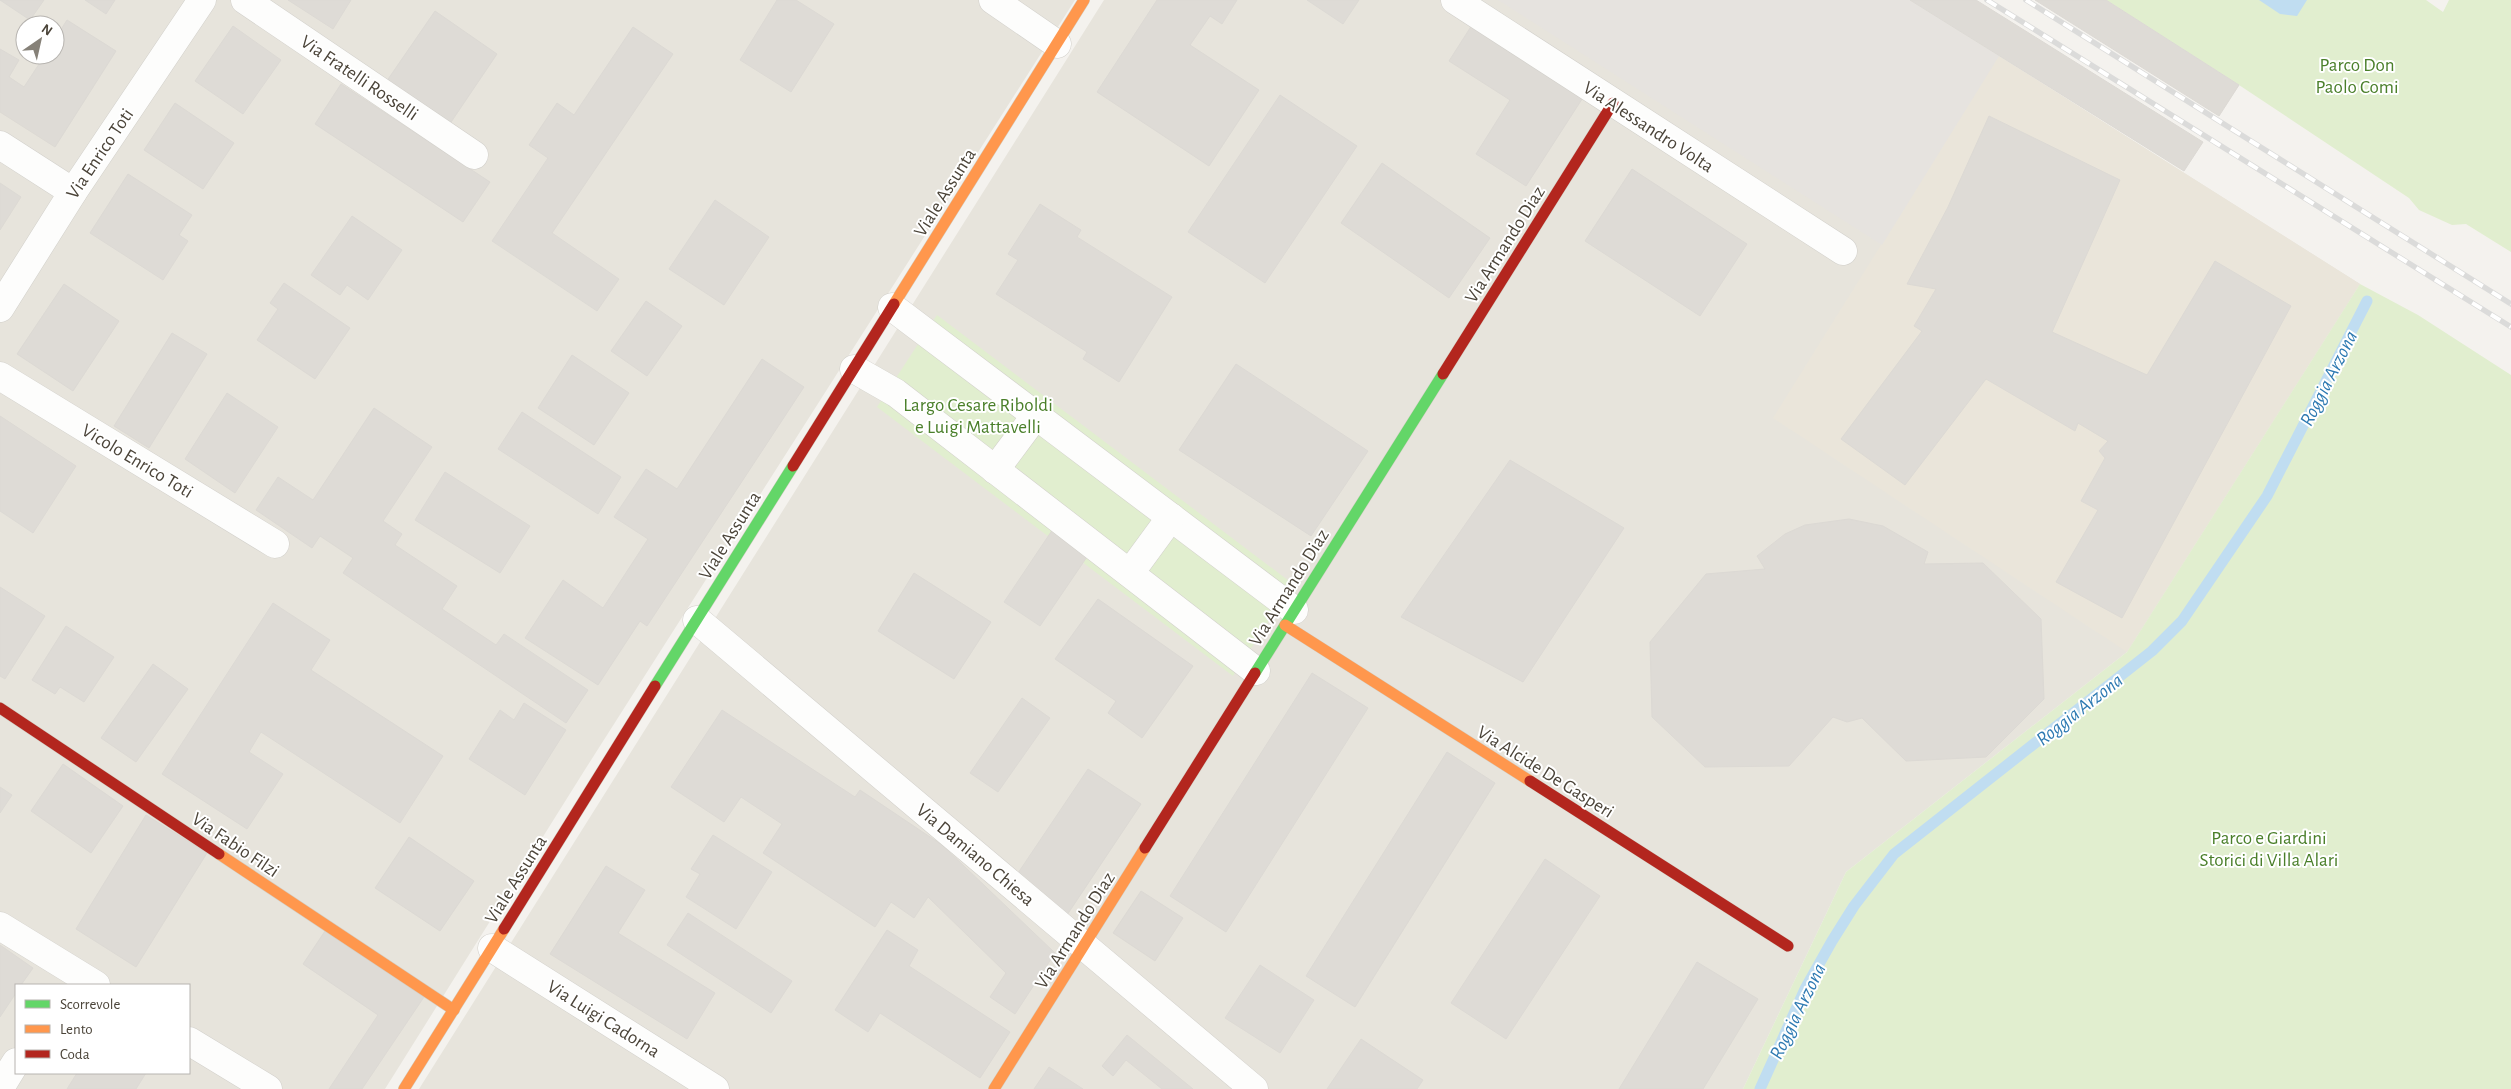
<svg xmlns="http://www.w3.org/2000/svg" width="2511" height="1089" font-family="'Alegreya Sans',sans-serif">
  <rect width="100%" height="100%" fill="#f4f2ee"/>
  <g fill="#e7e4dc" fill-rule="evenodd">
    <path d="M0,0h1075l-489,768 -201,321h-385zM25,25h30v30h-30zM16,985h173v88h-173z"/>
    <polygon points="1104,0 1910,0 2360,284 2127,652 1846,872 1743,1089 419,1089"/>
  </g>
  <polygon fill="#eae5da" points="1999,56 2360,284 2127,652 1773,418"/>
  <g fill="#e1eecf">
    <polygon points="2106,0 2426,0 2443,12 2449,0 2511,0 2511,252 2466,224 2452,225 2419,210 2409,198 2239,85"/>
    <polygon points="2360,284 2418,315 2511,375 2511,1089 1743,1089 1846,872 2127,652"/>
    <polygon points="937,315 1293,584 1233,676 877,407"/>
  </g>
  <polygon fill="#e6e3df" points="1498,0 1910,0 1999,56 1882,245"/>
  <polygon fill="#c0ddf1" points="2259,0 2307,0 2297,16 2280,14"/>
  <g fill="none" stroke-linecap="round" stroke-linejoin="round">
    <polyline stroke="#c0ddf1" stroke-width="11" points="1760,1089 1805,989 1832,941 1854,906 1894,854 2152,651 2182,621 2267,496 2367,301"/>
  </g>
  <g fill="#dedbd6" stroke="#dcd9d4">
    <polygon points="0,0 44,0 30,20"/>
    <polygon points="85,0 115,0 106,14"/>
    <polygon points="288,0 351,0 333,29"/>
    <polygon points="777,0 796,0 834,24 791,92 740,60"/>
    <polygon points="1157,0 1237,0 1222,24 1210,16 1190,45 1259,90 1209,166 1097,92"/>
    <polygon points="1307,0 1359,0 1343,24"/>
    <polygon points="1910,0 1976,0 2203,142 2184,171"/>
    <polygon points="2035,0 2106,0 2239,85 2219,116"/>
    <polygon points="435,11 497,54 445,131 382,88"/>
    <polygon points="67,20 116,51 55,147 0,112 0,49 19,60 9,77 24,87 45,55 55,55 55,39"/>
    <polygon points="1472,25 1584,96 1526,186 1476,154 1510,100 1449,61"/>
    <polygon points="233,26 281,60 243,114 195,81"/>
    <polygon points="633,27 673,54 552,233 619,279 597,311 492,241 548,158 529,145 557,103 574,115"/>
    <polygon points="341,84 490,182 463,222 315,124"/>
    <polygon points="1280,95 1357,146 1265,283 1188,232"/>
    <polygon points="175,103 234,143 203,189 144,150"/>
    <polygon points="1989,116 2120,180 2052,332 2147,375 2215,261 2291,306 2122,618 2056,582 2098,510 2081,501 2105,458 2099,451 2108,441 2078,423 2075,431 1986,379 1905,485 1841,439 1922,331 1914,326 1936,289 1907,284 1948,207"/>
    <polygon points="1382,163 1490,238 1449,298 1341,223"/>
    <polygon points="1632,169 1747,244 1700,316 1585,241"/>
    <polygon points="128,174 192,215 179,235 188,241 163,280 90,233"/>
    <polygon points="0,183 21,197 0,230"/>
    <polygon points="715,200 769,237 724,305 669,269"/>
    <polygon points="1040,204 1081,230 1077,237 1172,297 1119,382 1083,359 1087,352 996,294 1018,260 1008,254"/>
    <polygon points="352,216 402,250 368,300 347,285 340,295 311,275"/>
    <polygon points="284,283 350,328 315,379 257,340 278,309 270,303"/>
    <polygon points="64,284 119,321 73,391 17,354"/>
    <polygon points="646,301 682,326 647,376 611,351"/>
    <polygon points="172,333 207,354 149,448 114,426"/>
    <polygon points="572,355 629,393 594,445 538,408"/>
    <polygon points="762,359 804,387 647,626 640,621 598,685 525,638 563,580 603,608 648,539 614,517 646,469 677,489"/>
    <polygon points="1236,364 1368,451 1311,536 1179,450"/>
    <polygon points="227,393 278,427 235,493 185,459"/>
    <polygon points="374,408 432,447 383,521 402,534 395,545 457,586 442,609 496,645 504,634 588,690 566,723 343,573 353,558 320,536 312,548 256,510 278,477 313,500"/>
    <polygon points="522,412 621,477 598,514 498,449"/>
    <polygon points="0,416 76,466 33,533 0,511"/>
    <polygon points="1510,460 1624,528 1523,682 1401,617"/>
    <polygon points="445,472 530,526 500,573 415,520"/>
    <polygon points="1849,519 1883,526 1928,552 1924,564 1983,563 2041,619 2044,699 1986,757 1906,761 1862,718 1847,722 1833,717 1789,766 1705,767 1652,717 1650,642 1706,574 1765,569 1757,556 1785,534 1805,525"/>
    <polygon points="1055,526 1091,551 1040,626 1004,602"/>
    <polygon points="914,573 991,622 954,679 878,631"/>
    <polygon points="0,587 45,616 5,679 0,676"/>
    <polygon points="1098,599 1193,666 1142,738 1108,713 1116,701 1055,659"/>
    <polygon points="273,603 330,640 311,670 443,756 400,823 261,732 249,752 283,774 247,829 162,774"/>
    <polygon points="66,626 114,657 84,702 60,687 55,694 32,680"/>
    <polygon points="153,664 188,689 136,762 101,738"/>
    <polygon points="1312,673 1368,708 1226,932 1170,896"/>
    <polygon points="1022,698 1050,718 998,792 970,773"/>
    <polygon points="524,703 566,730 525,795 469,759 500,710 514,720"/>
    <polygon points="722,710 855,797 860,790 942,845 1055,953 1015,1014 990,997 1006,973 928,897 914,918 891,902 875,927 763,853 782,824 741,797 724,822 671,787"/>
    <polygon points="1447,752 1495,783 1355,1007 1306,976"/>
    <polygon points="63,764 123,806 91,853 31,811"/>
    <polygon points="1088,769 1141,804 1067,915 1014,879"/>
    <polygon points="0,787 12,795 0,813"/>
    <polygon points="146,815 207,853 136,967 76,929"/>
    <polygon points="713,835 772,872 736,929 686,897 700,874 691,869"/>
    <polygon points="409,837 474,881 440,931 375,888"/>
    <polygon points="1545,859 1600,896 1506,1039 1451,1003"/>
    <polygon points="606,866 645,890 618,933 715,993 687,1039 550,954"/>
    <polygon points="1141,891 1183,918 1155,961 1113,933"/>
    <polygon points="688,913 792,981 771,1013 667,945"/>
    <polygon points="887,930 918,950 909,966 1010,1032 980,1078 880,1013 868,1032 835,1010"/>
    <polygon points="325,931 424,997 362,1089 329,1089 378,1015 303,964"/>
    <polygon points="0,945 33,968 21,985 16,985 16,993 0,1017"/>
    <polygon points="1697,962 1758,999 1703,1089 1619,1089"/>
    <polygon points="1260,965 1314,1000 1280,1053 1225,1018"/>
    <polygon points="1127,1035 1193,1089 1162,1089 1126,1060 1113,1076 1102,1066"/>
    <polygon points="1361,1039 1423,1080 1417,1089 1327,1089"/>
    <polygon points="1049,1067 1083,1089 1034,1089"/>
    <polygon points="77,1073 146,1073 136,1089 67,1089"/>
  </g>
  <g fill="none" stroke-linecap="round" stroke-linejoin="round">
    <defs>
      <g id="street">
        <polyline points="245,0 474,155"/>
        <polyline points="993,0 1057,44"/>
        <polyline points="1455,0 1843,251"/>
        <polyline points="0,145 73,192"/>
        <polyline points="892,307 1294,610"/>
        <polyline points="0,308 73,192 202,0"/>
        <polyline points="854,369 896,393 1256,671"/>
        <polyline points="0,376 275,544"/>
        <polyline points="995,470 1036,415"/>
        <polyline points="1130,573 1171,517"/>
        <polyline points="697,620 1254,1089"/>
        <polyline points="0,926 96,985"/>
        <polyline points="492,948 715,1089"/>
        <polyline points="189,1041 268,1089"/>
        <polyline points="0,1088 16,1062"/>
      </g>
      <g id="fast">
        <polyline points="1255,673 1443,374"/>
        <polyline points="655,686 793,466"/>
      </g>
      <g id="slow">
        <polyline points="894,304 1084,0"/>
        <polyline points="1285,625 1530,781"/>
        <polyline points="219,854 454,1010"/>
        <polyline points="404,1089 504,929"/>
        <polyline points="994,1089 1145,848"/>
      </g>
      <g id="jam">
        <polyline points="1443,374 1613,103"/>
        <polyline points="793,466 894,304"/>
        <polyline points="0,708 219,854"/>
        <polyline points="1530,781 1788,946"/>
        <polyline points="1145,848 1255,673"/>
        <polyline points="504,929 655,686"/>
      </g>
    </defs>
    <use href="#street" stroke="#d2d0cb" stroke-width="29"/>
    <use href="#fast" stroke="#d3cfc5" stroke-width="12"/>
    <use href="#slow" stroke="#d3cfc5" stroke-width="12"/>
    <use href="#jam" stroke="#d3cfc5" stroke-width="12"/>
    <use href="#street" stroke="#fdfdfc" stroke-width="28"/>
    <use href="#fast" stroke="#63d668" stroke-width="11"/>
    <use href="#slow" stroke="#ff974d" stroke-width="11"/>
    <use href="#jam" stroke="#b3261e" stroke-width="11"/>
    <defs>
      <g id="rail">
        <polyline points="1987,0 2511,327"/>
        <polyline points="2026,0 2511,304"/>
      </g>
    </defs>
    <use href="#rail" stroke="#dbdbda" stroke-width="5.5"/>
    <use href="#rail" stroke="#fff" stroke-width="4" stroke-dasharray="11" stroke-linecap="butt"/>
  </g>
  <g text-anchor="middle" stroke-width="4" stroke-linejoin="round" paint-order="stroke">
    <g font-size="19" fill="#4a7f2a" stroke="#fff">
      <text x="2357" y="71">Parco Don<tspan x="2357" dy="22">Paolo Comi</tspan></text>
      <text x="978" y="411">Largo Cesare Riboldi<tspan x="978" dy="22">e Luigi Mattavelli</tspan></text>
      <text x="2269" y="844">Parco e Giardini<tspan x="2269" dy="22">Storici di Villa Alari</tspan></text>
    </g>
    <g font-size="19" fill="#4b4439" stroke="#fff">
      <text transform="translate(360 77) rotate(34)" y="7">Via Fratelli Rosselli</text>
      <text transform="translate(1649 126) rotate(33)" y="7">Via Alessandro Volta</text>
      <text transform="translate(99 153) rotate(-56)" y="7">Via Enrico Toti</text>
      <text transform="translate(944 192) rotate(-58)" y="7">Viale Assunta</text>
      <text transform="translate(1504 244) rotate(-58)" y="7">Via Armando Diaz</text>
      <text transform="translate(138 460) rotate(31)" y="7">Vicolo Enrico Toti</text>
      <text transform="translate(729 535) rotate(-58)" y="7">Viale Assunta</text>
      <text transform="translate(1288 587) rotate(-58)" y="7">Via Armando Diaz</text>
      <text transform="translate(1546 771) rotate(32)" y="7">Via Alcide De Gasperi</text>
      <text transform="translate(236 844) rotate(34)" y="7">Via Fabio Filzi</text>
      <text transform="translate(976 854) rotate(40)" y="7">Via Damiano Chiesa</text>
      <text transform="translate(515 879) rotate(-58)" y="7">Viale Assunta</text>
      <text transform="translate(1074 930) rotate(-58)" y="7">Via Armando Diaz</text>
      <text transform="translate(604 1018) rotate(32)" y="7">Via Luigi Cadorna</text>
    </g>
    <g font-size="20" font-style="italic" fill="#2e7ab2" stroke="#fff">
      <text transform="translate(2328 378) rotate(-63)" y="7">Roggia Arzona</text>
      <text transform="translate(2079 709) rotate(-38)" y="7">Roggia Arzona</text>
      <text transform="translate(1797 1011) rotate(-64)" y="7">Roggia Arzona</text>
    </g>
  </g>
  <rect x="15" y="984" width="175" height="90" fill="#ffffff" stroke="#b7b4b0"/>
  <rect x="25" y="1000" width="25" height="8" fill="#63d668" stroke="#b7b4b0"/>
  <text x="60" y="1009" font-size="15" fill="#4b4439">Scorrevole</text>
  <rect x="25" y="1025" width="25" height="8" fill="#ff974d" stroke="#b7b4b0"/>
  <text x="60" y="1034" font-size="15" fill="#4b4439">Lento</text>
  <rect x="25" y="1050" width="25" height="8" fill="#b3261e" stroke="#b7b4b0"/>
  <text x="60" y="1059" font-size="15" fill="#4b4439">Coda</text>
  <g transform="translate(40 40) rotate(34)"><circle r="24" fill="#ffffff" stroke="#b7b4b0"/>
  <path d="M0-4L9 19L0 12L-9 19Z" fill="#868178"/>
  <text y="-8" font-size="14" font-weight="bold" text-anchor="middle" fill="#4b4439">N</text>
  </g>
</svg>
